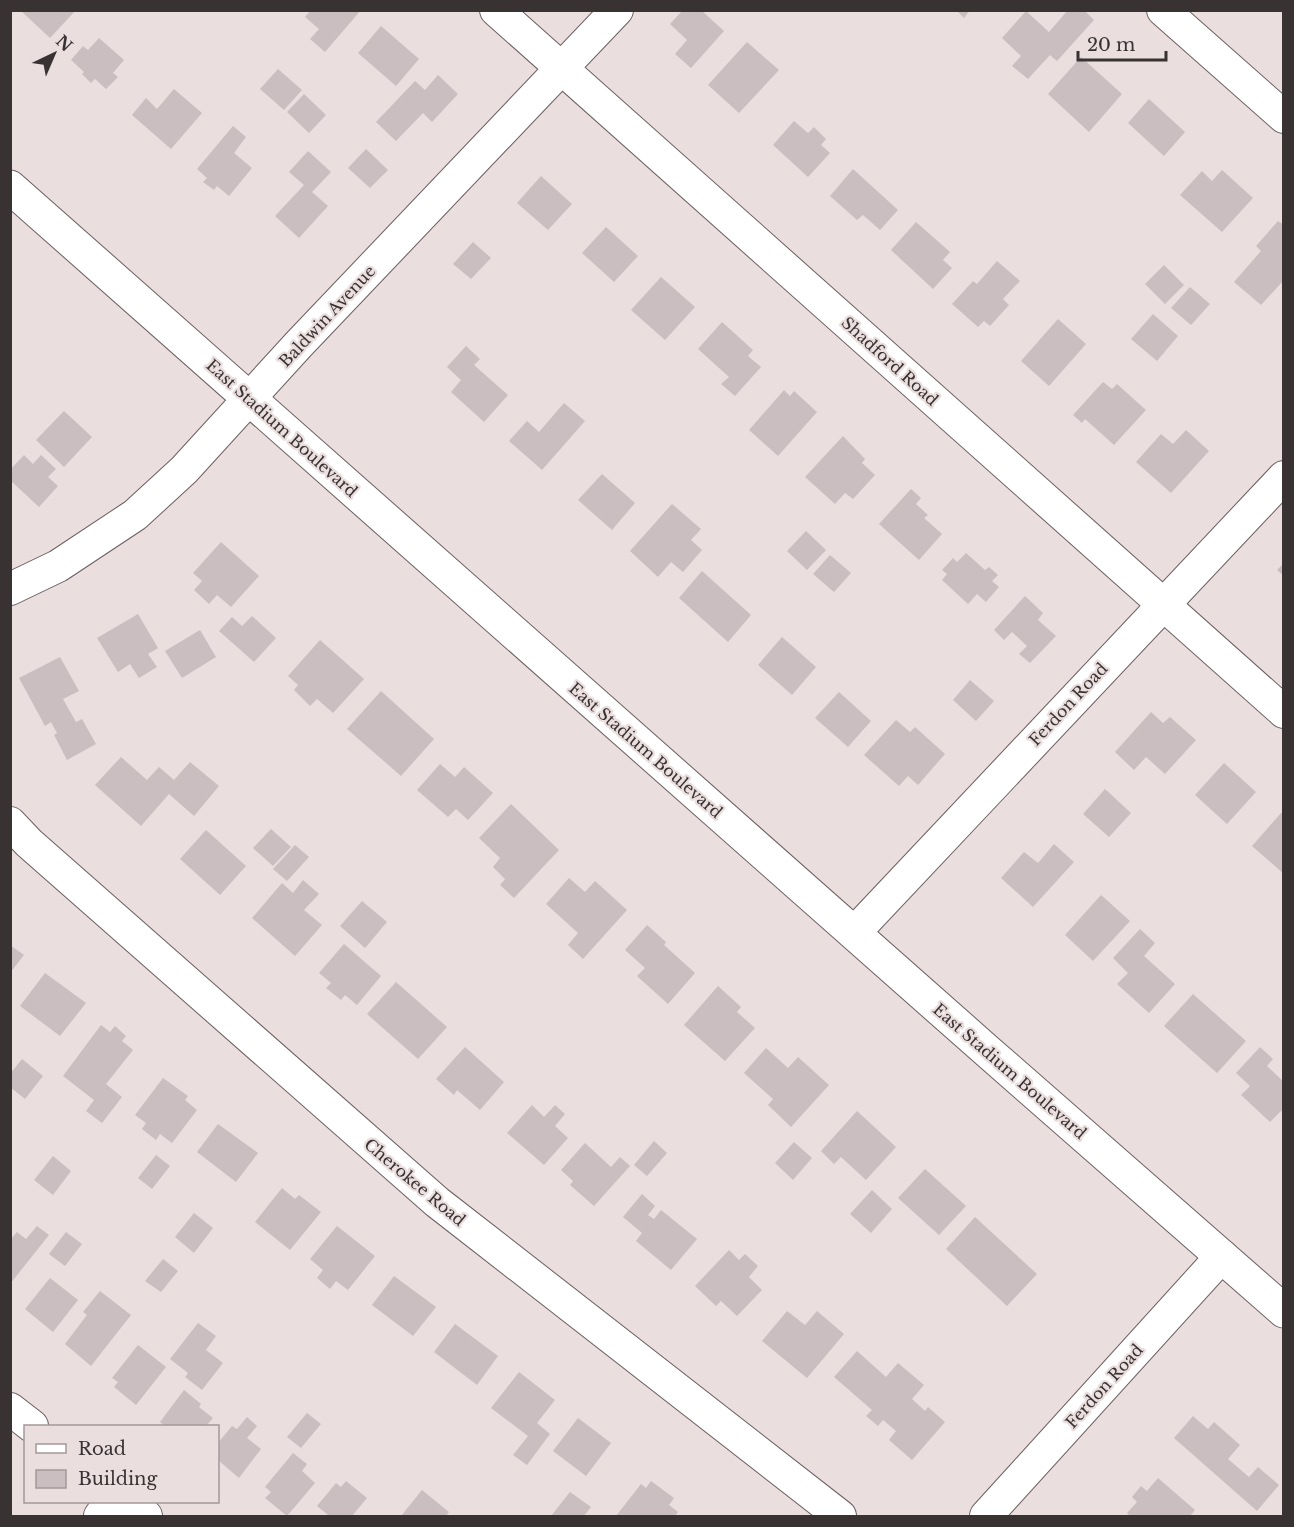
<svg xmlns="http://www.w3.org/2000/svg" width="1294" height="1527" font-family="'Libre Baskerville',serif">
  <rect width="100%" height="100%" fill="#ebdedf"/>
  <g fill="#cbbec0">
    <polygon points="20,10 76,10 50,38"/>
    <polygon points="311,10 361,10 325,52 310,39 319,29 305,17"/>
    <polygon points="683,10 701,10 724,31 691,68 675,54 687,40 670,24"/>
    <polygon points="956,10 970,10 964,18"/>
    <polygon points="1068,10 1084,10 1094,20 1057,61 1050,55 1028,79 1012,66 1021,56 1002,38 1026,11 1049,32"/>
    <polygon points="381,26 419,59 396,86 358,53"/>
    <polygon points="99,38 124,60 113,73 118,77 106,89 95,79 91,83 82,74 84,72 71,60 83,46 88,50"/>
    <polygon points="747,42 779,70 739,113 708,85"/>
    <polygon points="1081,57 1122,94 1089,132 1048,94"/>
    <polygon points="278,69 302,90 284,110 260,89"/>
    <polygon points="438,75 458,94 432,122 423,113 396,141 376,122 415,81 425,90"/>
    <polygon points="174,89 202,113 171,149 132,115 146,98 157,109"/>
    <polygon points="304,94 326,115 309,133 287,112"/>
    <polygon points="1149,99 1185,132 1164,156 1128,123"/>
    <polygon points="794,121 808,133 814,127 826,139 821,145 830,153 808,177 773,145"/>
    <polygon points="233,126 246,137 234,153 252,168 229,196 217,186 214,190 203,182 207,178 197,169"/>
    <polygon points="366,149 388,170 370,188 348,168"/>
    <polygon points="308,151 331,172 312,192 328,206 299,238 275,216 304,185 289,172"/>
    <polygon points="853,169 898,210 880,230 863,215 857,220 830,196"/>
    <polygon points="1222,170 1253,198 1222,232 1180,195 1202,171 1212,181"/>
    <polygon points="541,176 572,204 548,230 517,203"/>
    <polygon points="1278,221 1284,225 1284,280 1261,305 1234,282 1261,251 1256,246"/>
    <polygon points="916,222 950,252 943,260 952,268 933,289 891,250"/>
    <polygon points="606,227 638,256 614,282 582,253"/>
    <polygon points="473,242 491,258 471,279 453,264"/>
    <polygon points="997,261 1020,281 1003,299 1009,305 990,326 984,321 978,327 952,304 973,281 977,284"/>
    <polygon points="1164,265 1184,285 1165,304 1145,284"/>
    <polygon points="661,277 695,307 665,340 631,310"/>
    <polygon points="1190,287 1210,304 1191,325 1171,308"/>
    <polygon points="1153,314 1178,336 1157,361 1131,339"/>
    <polygon points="1058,319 1086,344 1049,386 1021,361"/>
    <polygon points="722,322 753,350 748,356 761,367 735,396 721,384 729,377 698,349"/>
    <polygon points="466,346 480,359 474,365 508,395 484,422 451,392 461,380 447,367"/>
    <polygon points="1103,382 1112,389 1117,384 1146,410 1114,445 1085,419 1082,423 1073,415"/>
    <polygon points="784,390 790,396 794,391 817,412 778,456 749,430"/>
    <polygon points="564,403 585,421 542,470 509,441 527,421 539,432"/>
    <polygon points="64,411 92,437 64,467 36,440"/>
    <polygon points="1186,430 1209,451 1171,493 1136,462 1161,434 1173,444"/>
    <polygon points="843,436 865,459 862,463 875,475 853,499 845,493 835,504 805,477"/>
    <polygon points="24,455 33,464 41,455 56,469 48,477 58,486 39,507 10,480 10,470"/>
    <polygon points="602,474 635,503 612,530 578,500"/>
    <polygon points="911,489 921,498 916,504 928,515 924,518 942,534 919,560 879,524"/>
    <polygon points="672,504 701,529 691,540 702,550 683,572 671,562 658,577 630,551"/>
    <polygon points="806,531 826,550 807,570 787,551"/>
    <polygon points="221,542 259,576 231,607 217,595 209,604 194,590 202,581 193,573"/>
    <polygon points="966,553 985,570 989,567 998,575 992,581 999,587 986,602 977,594 968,604 942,580 947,574 942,570 953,558 957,562"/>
    <polygon points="830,555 851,573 834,592 813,574"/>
    <polygon points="1284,563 1284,576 1277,570"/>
    <polygon points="702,571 751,615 728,642 679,598"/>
    <polygon points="1025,596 1043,613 1038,620 1056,636 1030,663 1019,654 1027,646 1012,632 1004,640 994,630"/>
    <polygon points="138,614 158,648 148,654 157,667 139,678 130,664 118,672 97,638"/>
    <polygon points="252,616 276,638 254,662 219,631 232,617 242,626"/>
    <polygon points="200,630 216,657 182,678 165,651"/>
    <polygon points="782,637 816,667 792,695 758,665"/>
    <polygon points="320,640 364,679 333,713 317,699 310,706 294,690 298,685 288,676"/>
    <polygon points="60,657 79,691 63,699 76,722 82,719 96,744 67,760 54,735 57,733 51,722 45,726 19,678"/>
    <polygon points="970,680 994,701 976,721 953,700"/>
    <polygon points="381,691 434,739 401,776 347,729"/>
    <polygon points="839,692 871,721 848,747 815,718"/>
    <polygon points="1151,712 1163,723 1170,717 1196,740 1165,774 1146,757 1134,770 1115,752"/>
    <polygon points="896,720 910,732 915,727 945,754 918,785 908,776 899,786 864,755"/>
    <polygon points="121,757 147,780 159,767 174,780 190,762 219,786 194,816 169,794 141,826 95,785"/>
    <polygon points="1224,763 1256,792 1227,824 1195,795"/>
    <polygon points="440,764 455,777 464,767 493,793 468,820 456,809 448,817 417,790"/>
    <polygon points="1105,789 1131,813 1109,837 1083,814"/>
    <polygon points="511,804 559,850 514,898 500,885 505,879 493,867 500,858 479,838"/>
    <polygon points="1281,813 1284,815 1284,874 1252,846"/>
    <polygon points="271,829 291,847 273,866 253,848"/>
    <polygon points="206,830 246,866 220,895 180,859"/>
    <polygon points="1054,844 1074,862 1033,907 1001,878 1024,852 1038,863"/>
    <polygon points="295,845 309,857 287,881 273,869"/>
    <polygon points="569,878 585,892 595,881 627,910 583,959 568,945 578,933 546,904"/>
    <polygon points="303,880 319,894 304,910 322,925 295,956 252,918 282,883 293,893"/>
    <polygon points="1101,895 1130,921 1093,961 1065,935"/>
    <polygon points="362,901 387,922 365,948 340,926"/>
    <polygon points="647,925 666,942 664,945 695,973 668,1004 637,976 645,968 625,950"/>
    <polygon points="1140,929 1155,943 1144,956 1175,984 1149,1013 1117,984 1128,973 1113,958"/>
    <polygon points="344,944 381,976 357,1005 345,995 341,1000 326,988 331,983 319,973"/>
    <polygon points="10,945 24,955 10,973"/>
    <polygon points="45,973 86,1003 60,1036 20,1006"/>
    <polygon points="396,982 447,1027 418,1059 367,1014"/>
    <polygon points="718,986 741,1007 737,1012 755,1028 725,1061 684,1025"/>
    <polygon points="1193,994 1246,1041 1217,1073 1164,1026"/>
    <polygon points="101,1025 110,1032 115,1026 126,1036 122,1041 133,1050 106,1084 122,1097 102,1123 86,1111 94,1100 63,1076"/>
    <polygon points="465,1047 504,1082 480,1110 457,1090 454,1095 436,1079"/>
    <polygon points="1260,1047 1273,1059 1267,1066 1284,1082 1284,1108 1270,1122 1241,1095 1250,1086 1236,1073"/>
    <polygon points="766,1048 788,1068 798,1057 829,1085 791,1127 768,1105 773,1099 744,1073"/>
    <polygon points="22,1059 43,1076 25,1099 10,1087 10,1074"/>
    <polygon points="163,1078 188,1096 185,1100 197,1110 172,1143 160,1134 156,1140 142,1129 146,1123 135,1115"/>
    <polygon points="532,1105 544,1117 555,1105 565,1114 555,1126 568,1138 544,1165 507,1133"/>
    <polygon points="857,1111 896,1147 866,1180 841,1157 834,1164 821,1151"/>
    <polygon points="218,1124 258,1153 236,1182 197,1152"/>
    <polygon points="654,1141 667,1153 647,1176 634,1165"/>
    <polygon points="794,1142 812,1158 793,1180 775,1163"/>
    <polygon points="585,1143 611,1167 620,1157 630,1166 594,1206 570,1185 573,1181 561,1170"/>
    <polygon points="156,1155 170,1166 152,1189 138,1178"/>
    <polygon points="53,1156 71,1171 53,1195 34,1180"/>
    <polygon points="925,1169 966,1206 939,1235 898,1198"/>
    <polygon points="282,1188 295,1199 299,1195 321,1212 290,1250 255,1222"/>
    <polygon points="872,1190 892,1209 871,1233 850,1214"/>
    <polygon points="642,1194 655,1206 648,1215 654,1219 661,1210 697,1239 671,1270 636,1241 642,1233 623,1217"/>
    <polygon points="194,1213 213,1228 194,1253 175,1237"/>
    <polygon points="975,1217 1037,1274 1007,1306 946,1249"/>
    <polygon points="37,1226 49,1235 10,1284 10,1240 17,1232 26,1239"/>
    <polygon points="337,1226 375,1256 348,1290 336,1281 330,1289 317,1278 323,1270 310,1259"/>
    <polygon points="66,1232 82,1244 65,1266 49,1254"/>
    <polygon points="729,1250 739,1260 745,1254 758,1266 749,1277 762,1290 737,1316 721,1301 716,1306 695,1286"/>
    <polygon points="163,1259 178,1271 161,1292 145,1281"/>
    <polygon points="394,1276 436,1307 413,1336 372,1305"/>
    <polygon points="50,1278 78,1300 53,1332 25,1309"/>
    <polygon points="100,1291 131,1315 91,1366 65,1344 87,1315 83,1312"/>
    <polygon points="787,1311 805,1325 817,1311 844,1334 807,1378 762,1341"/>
    <polygon points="198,1323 216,1336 206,1350 223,1363 202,1390 185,1377 188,1373 170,1359"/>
    <polygon points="455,1324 498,1356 477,1385 434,1352"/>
    <polygon points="138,1345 166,1367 136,1405 114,1387 118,1382 112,1378"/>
    <polygon points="857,1351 886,1377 898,1363 924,1385 912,1399 925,1411 928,1407 945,1422 912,1460 889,1440 896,1431 883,1420 878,1426 866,1416 872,1410 834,1377"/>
    <polygon points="519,1372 555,1400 537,1423 550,1434 527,1465 513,1455 528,1436 491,1408"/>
    <polygon points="184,1390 201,1404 199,1407 213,1418 206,1426 165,1426 160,1422"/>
    <polygon points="307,1413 321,1424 301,1448 287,1437"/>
    <polygon points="1193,1416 1208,1429 1214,1422 1240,1445 1228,1459 1249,1477 1258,1467 1279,1485 1257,1511 1174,1438"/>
    <polygon points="247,1417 257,1426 247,1438 261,1449 239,1478 218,1460 218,1443 232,1426 237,1429"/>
    <polygon points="578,1418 611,1443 586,1476 553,1451"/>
    <polygon points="293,1453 307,1464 302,1471 315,1483 287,1516 265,1498 271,1492 265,1487"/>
    <polygon points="1158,1478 1195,1510 1190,1516 1130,1516 1127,1513 1137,1502 1132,1497 1141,1486 1147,1491"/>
    <polygon points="346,1481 367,1498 352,1516 327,1516 328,1515 317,1506 336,1483 341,1487"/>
    <polygon points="651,1481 674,1498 669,1505 678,1512 675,1516 616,1516 641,1484 646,1488"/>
    <polygon points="422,1490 449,1512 446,1516 401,1516"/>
    <polygon points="570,1492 591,1507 584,1516 551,1516"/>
  </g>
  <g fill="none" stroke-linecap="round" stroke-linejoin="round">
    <defs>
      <g id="street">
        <polyline points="496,10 1284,712"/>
        <polyline points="1163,10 1284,117"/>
        <polyline points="10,589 58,566 135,515 184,470 299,344 617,10"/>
        <polyline points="10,823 29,843 437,1202 840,1516"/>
        <polyline points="854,933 1284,477"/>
        <polyline points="10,1409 32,1426"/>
        <polyline points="127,1502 146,1516"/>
        <polyline points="100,1516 111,1502"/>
        <polyline points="986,1516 1222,1256"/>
      </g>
      <polyline id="secondary" points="10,187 986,1050 1284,1311"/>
    </defs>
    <use href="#street" stroke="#6a5e60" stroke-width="34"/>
    <use href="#secondary" stroke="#6a5e60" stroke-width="35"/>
    <use href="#street" stroke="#fff" stroke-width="32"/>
    <use href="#secondary" stroke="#fff" stroke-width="33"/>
  </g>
  <g text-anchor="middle" stroke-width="4.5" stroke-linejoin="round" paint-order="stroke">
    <g font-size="16" fill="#383233" stroke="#ebdedf">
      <text transform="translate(327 316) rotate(-47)" y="6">Baldwin Avenue</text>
      <text transform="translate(890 361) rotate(42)" y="6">Shadford Road</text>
      <text transform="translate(282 428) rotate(42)" y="6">East Stadium Boulevard</text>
      <text transform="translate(1068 704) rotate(-47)" y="6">Ferdon Road</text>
      <text transform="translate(646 750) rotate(41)" y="6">East Stadium Boulevard</text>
      <text transform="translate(1010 1071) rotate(41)" y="6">East Stadium Boulevard</text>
      <text transform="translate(415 1182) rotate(40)" y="6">Cherokee Road</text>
      <text transform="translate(1104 1386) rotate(-48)" y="6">Ferdon Road</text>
    </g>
  </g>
  <rect width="1294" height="1527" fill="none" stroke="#383233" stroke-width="24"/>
  <rect x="24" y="1425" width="195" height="78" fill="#ebdedf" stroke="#a3999a" stroke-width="1.5"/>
  <rect x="36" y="1444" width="30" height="9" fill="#ffffff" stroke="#a3999a" stroke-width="1.5"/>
  <text x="78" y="1455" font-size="18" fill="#383233">Road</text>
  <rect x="36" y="1470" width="30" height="18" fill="#cbbec0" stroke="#a3999a" stroke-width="1.5"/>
  <text x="78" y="1485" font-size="18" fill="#383233">Building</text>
  <g transform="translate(54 54) rotate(44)" stroke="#ebdedf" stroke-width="4.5" paint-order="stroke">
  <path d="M0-4.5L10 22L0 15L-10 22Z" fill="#383233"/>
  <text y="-9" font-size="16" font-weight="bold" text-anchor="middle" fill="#383233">N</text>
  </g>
  <path d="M1078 51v9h88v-9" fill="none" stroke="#383233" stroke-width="3"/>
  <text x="1087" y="51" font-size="18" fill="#383233" stroke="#ebdedf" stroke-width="4.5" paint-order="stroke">20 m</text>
</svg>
